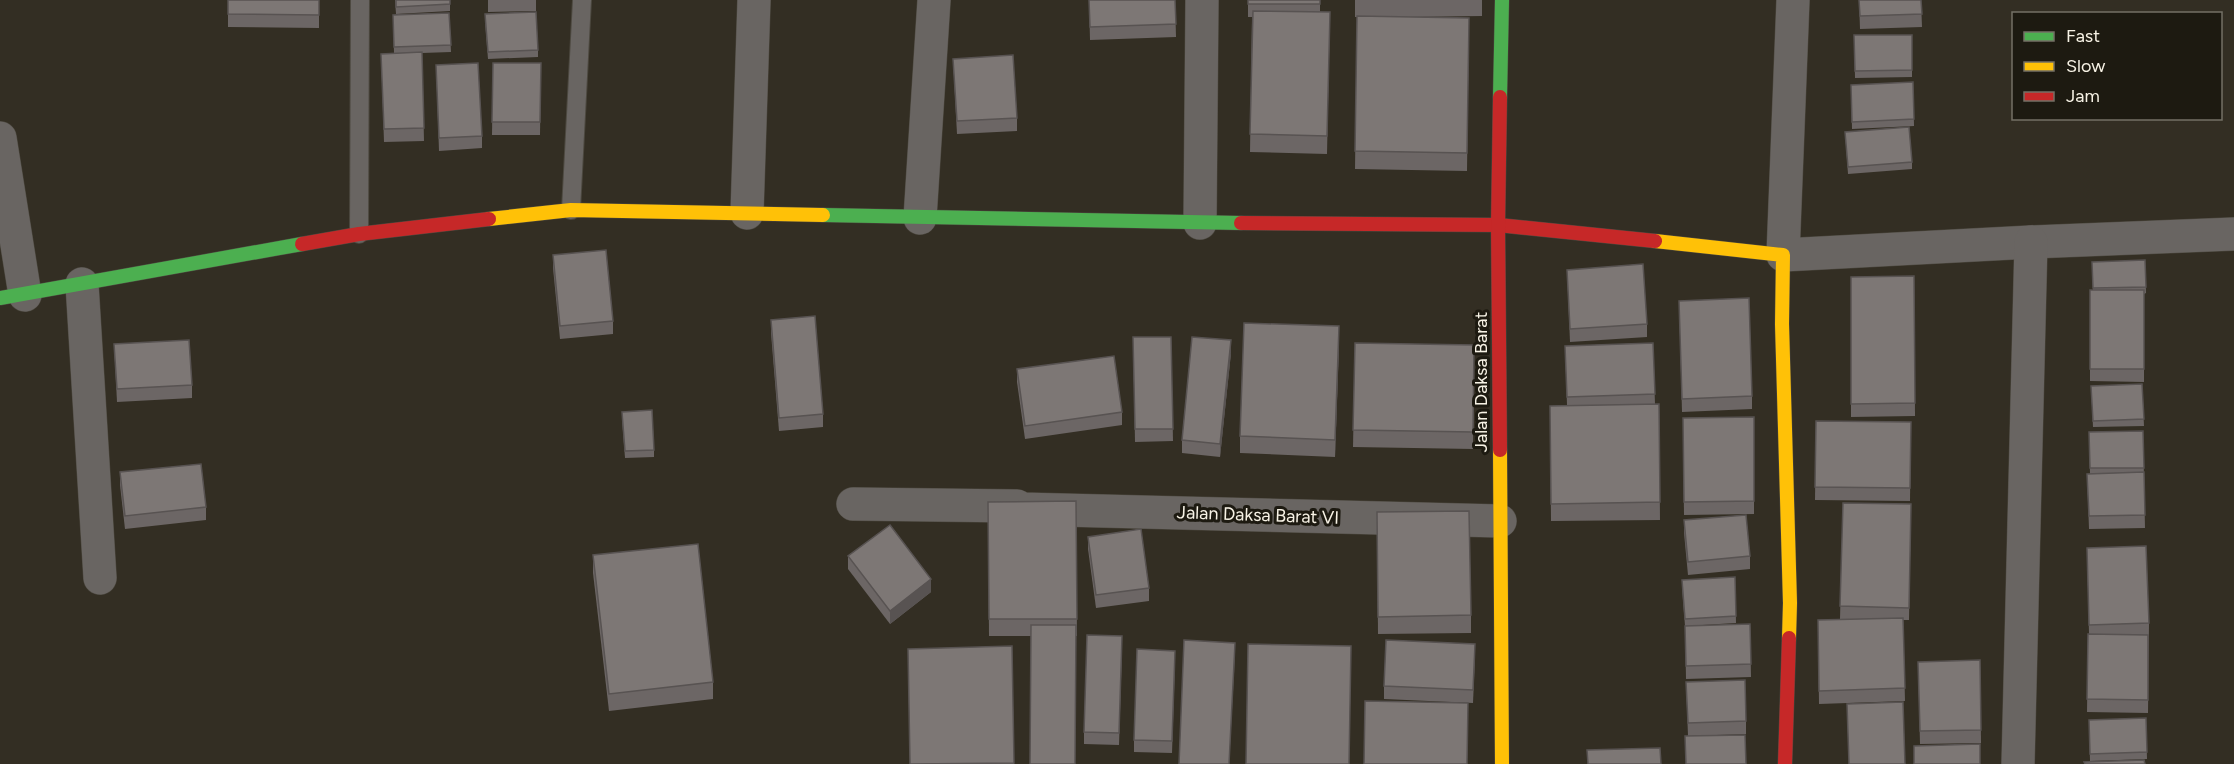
<svg xmlns="http://www.w3.org/2000/svg" width="2234" height="764" font-family="Figtree,sans-serif">
  <rect width="100%" height="100%" fill="#332e23"/>
  <g fill="none" stroke-linecap="round" stroke-linejoin="round">
    <defs>
      <g id="lane">
        <polyline points="571,210 582,0"/>
        <polyline points="359,234 360,0"/>
      </g>
      <g id="street">
        <polyline points="1793,0 1783,255 2031,242 2234,234"/>
        <polyline points="0,138 25,295"/>
        <polyline points="747,213 754,0"/>
        <polyline points="920,218 934,0"/>
        <polyline points="1200,223 1202,0"/>
        <polyline points="82,284 100,578"/>
        <polyline points="853,504 1017,506 1022,509 1500,521"/>
        <polyline points="2018,764 2031,242"/>
      </g>
      <g id="fast">
        <polyline points="1500,97 1502,0"/>
        <polyline points="823,215 1241,223"/>
        <polyline points="0,298 302,244"/>
      </g>
      <g id="slow">
        <polyline points="489,219 571,210 823,215"/>
        <polyline points="1655,241 1783,255 1782,324 1790,603 1789,638"/>
        <polyline points="1500,450 1502,764"/>
      </g>
      <g id="jam">
        <polyline points="1241,223 1498,225 1655,241"/>
        <polyline points="302,244 359,234 489,219"/>
        <polyline points="1500,450 1498,225 1500,97"/>
        <polyline points="1785,764 1789,638"/>
      </g>
    </defs>
    <use href="#lane" stroke="#4d4940" stroke-width="20"/>
    <use href="#street" stroke="#4d4940" stroke-width="34"/>
    <use href="#fast" stroke="#4d4940" stroke-width="15"/>
    <use href="#slow" stroke="#4d4940" stroke-width="15"/>
    <use href="#jam" stroke="#4d4940" stroke-width="15"/>
    <use href="#lane" stroke="#696562" stroke-width="18"/>
    <use href="#street" stroke="#696562" stroke-width="33"/>
    <use href="#fast" stroke="#4caf50" stroke-width="14"/>
    <use href="#slow" stroke="#ffc107" stroke-width="14"/>
    <use href="#jam" stroke="#c62828" stroke-width="14"/>
  </g>
  <g fill="#6c6665">
    <polygon points="228,0 319,0 319,28 228,27"/>
    <polygon points="395,0 450,0 450,11 396,14"/>
    <polygon points="488,0 536,0 536,11 488,12"/>
    <polygon points="1089,0 1175,0 1176,37 1090,40"/>
    <polygon points="1248,0 1320,0 1320,12 1330,12 1327,154 1250,152 1252,17 1248,17"/>
    <polygon points="1355,0 1482,0 1482,16 1408,17 1469,18 1467,171 1355,169 1357,17 1355,17"/>
    <polygon points="1859,0 1921,0 1922,27 1860,29"/>
    <polygon points="449,13 451,52 422,53 424,141 384,142 381,54 394,53 393,15"/>
    <polygon points="485,21 538,50 538,57 488,59"/>
    <polygon points="1854,35 1912,35 1912,77 1855,78"/>
    <polygon points="953,59 1017,118 1017,131 957,134"/>
    <polygon points="493,63 541,63 540,135 492,135"/>
    <polygon points="436,65 482,136 482,148 439,151"/>
    <polygon points="1913,82 1914,126 1852,129 1851,86"/>
    <polygon points="1845,132 1912,162 1912,169 1848,174"/>
    <polygon points="553,255 613,321 613,334 560,339 553,268"/>
    <polygon points="2145,260 2146,293 2144,294 2144,382 2090,381 2090,290 2093,290 2092,262"/>
    <polygon points="1567,270 1647,324 1647,337 1570,342"/>
    <polygon points="1914,276 1915,416 1851,417 1851,277"/>
    <polygon points="1679,301 1752,396 1752,409 1682,412"/>
    <polygon points="771,320 823,414 823,427 779,431 771,333"/>
    <polygon points="1133,337 1171,337 1173,441 1135,442"/>
    <polygon points="1355,343 1474,345 1473,449 1353,447"/>
    <polygon points="1653,343 1655,404 1659,404 1660,520 1551,521 1550,406 1567,405 1565,346"/>
    <polygon points="114,344 192,385 192,398 117,402"/>
    <polygon points="1339,344 1335,457 1240,453 1240,436"/>
    <polygon points="1231,353 1220,457 1182,453 1182,440"/>
    <polygon points="1017,369 1122,412 1122,425 1025,439 1017,382"/>
    <polygon points="2142,384 2144,426 2093,427 2091,386"/>
    <polygon points="1754,417 1754,514 1684,515 1683,418"/>
    <polygon points="622,419 654,450 654,457 625,458"/>
    <polygon points="1816,421 1911,422 1910,501 1815,500"/>
    <polygon points="2143,431 2145,528 2089,529 2087,474 2090,474 2089,432"/>
    <polygon points="120,472 206,507 206,520 125,529 120,485"/>
    <polygon points="1076,501 1077,636 989,636 988,502"/>
    <polygon points="1843,503 1911,504 1909,620 1903,620 1905,701 1819,704 1818,620 1840,619"/>
    <polygon points="1377,512 1471,615 1471,633 1378,634"/>
    <polygon points="1684,520 1750,556 1750,569 1688,575 1684,533"/>
    <polygon points="1088,537 1149,588 1149,601 1096,608 1088,549"/>
    <polygon points="2087,548 2149,623 2148,713 2087,712 2088,634 2089,634"/>
    <polygon points="593,555 713,682 713,699 609,711 593,573"/>
    <polygon points="848,556 931,592 890,624 848,569"/>
    <polygon points="1735,577 1736,623 1686,626 1750,624 1751,677 1686,679 1685,626 1682,587"/>
    <polygon points="1012,646 1014,764 910,764"/>
    <polygon points="1122,649 1119,745 1084,744 1084,732"/>
    <polygon points="1475,657 1473,703 1384,699 1384,686"/>
    <polygon points="1980,660 1981,743 1920,744 1918,662"/>
    <polygon points="1175,663 1172,753 1134,752 1134,740"/>
    <polygon points="1686,682 1746,721 1746,734 1688,736"/>
    <polygon points="2146,718 2147,759 2090,761 2089,720"/>
  </g>
  <g fill="#585352">
    <polygon points="1339,326 1339,344 1335,457 1335,440"/>
    <polygon points="1231,340 1231,353 1220,457 1220,444"/>
    <polygon points="931,579 931,592 890,624 890,611"/>
    <polygon points="1235,643 1235,656 1229,764"/>
  </g>
  <g fill="#7d7775" stroke="#585352" stroke-width="1.5">
    <polygon points="228,0 319,0 319,15 228,14"/>
    <polygon points="396,0 450,0 450,4 396,7"/>
    <polygon points="1089,0 1175,0 1176,24 1090,27"/>
    <rect x="1248" y="0" width="72" height="4"/>
    <polygon points="1859,0 1921,0 1922,14 1860,16"/>
    <polygon points="1253,11 1330,12 1327,136 1250,134"/>
    <polygon points="536,12 538,50 488,52 485,14"/>
    <polygon points="449,13 451,45 394,47 393,15"/>
    <polygon points="1357,16 1469,18 1467,153 1355,151"/>
    <polygon points="1854,35 1912,35 1912,70 1855,71"/>
    <polygon points="422,52 424,128 384,129 381,54"/>
    <polygon points="1013,55 1017,118 957,121 953,59"/>
    <polygon points="478,63 482,136 439,138 436,65"/>
    <polygon points="493,63 541,63 540,122 492,122"/>
    <polygon points="1913,82 1914,119 1852,122 1851,85"/>
    <polygon points="1909,127 1912,162 1848,167 1845,132"/>
    <polygon points="606,250 613,321 560,326 553,255"/>
    <polygon points="2145,260 2146,287 2093,288 2092,262"/>
    <polygon points="1643,264 1647,324 1570,329 1567,270"/>
    <polygon points="1914,276 1915,403 1851,404 1851,277"/>
    <rect x="2090" y="290" width="54" height="79"/>
    <polygon points="1749,298 1752,396 1682,399 1679,301"/>
    <polygon points="815,316 823,414 779,418 771,320"/>
    <polygon points="1244,323 1339,326 1335,440 1240,436"/>
    <polygon points="1133,337 1171,337 1173,429 1135,429"/>
    <polygon points="1192,337 1231,340 1220,444 1182,440"/>
    <polygon points="189,340 192,385 117,389 114,344"/>
    <polygon points="1355,343 1474,345 1473,432 1353,430"/>
    <polygon points="1653,343 1655,394 1567,397 1565,346"/>
    <polygon points="1114,356 1122,412 1025,426 1017,369"/>
    <polygon points="2142,384 2144,419 2093,421 2091,386"/>
    <polygon points="1659,404 1660,502 1551,504 1550,406"/>
    <polygon points="652,410 654,450 625,451 622,412"/>
    <polygon points="1754,417 1754,501 1684,502 1683,418"/>
    <polygon points="1816,421 1911,422 1910,488 1815,487"/>
    <polygon points="2143,431 2144,468 2090,468 2089,432"/>
    <polygon points="201,464 206,507 125,516 120,472"/>
    <polygon points="2144,472 2145,515 2089,516 2087,474"/>
    <polygon points="1076,501 1077,619 989,619 988,502"/>
    <polygon points="1843,503 1911,504 1909,608 1840,606"/>
    <polygon points="1469,511 1471,615 1378,617 1377,512"/>
    <polygon points="1746,515 1750,556 1688,562 1684,520"/>
    <polygon points="890,525 931,579 890,611 848,556"/>
    <polygon points="1141,529 1149,588 1096,595 1088,537"/>
    <polygon points="698,544 713,682 609,694 593,555"/>
    <polygon points="2146,546 2149,623 2089,625 2087,548"/>
    <polygon points="1735,577 1736,616 1685,619 1682,580"/>
    <polygon points="1903,618 1905,688 1819,691 1818,620"/>
    <polygon points="1750,624 1751,664 1686,666 1685,626"/>
    <polygon points="1031,625 1076,625 1075,764 1030,764"/>
    <polygon points="2088,634 2148,635 2148,700 2087,699"/>
    <polygon points="1087,635 1122,636 1119,733 1084,732"/>
    <polygon points="1184,640 1235,643 1229,764 1179,764"/>
    <polygon points="1386,640 1475,644 1473,690 1384,686"/>
    <polygon points="1248,644 1351,646 1349,764 1246,764"/>
    <polygon points="1012,646 1014,763 910,764 908,649"/>
    <polygon points="1137,649 1175,651 1172,741 1134,740"/>
    <polygon points="1980,660 1981,730 1920,731 1918,662"/>
    <polygon points="1745,680 1746,721 1688,723 1686,682"/>
    <polygon points="1365,701 1468,703 1467,764 1364,764"/>
    <polygon points="1903,702 1905,764 1849,764 1847,704"/>
    <polygon points="2146,718 2147,752 2090,754 2089,720"/>
    <polygon points="1745,735 1746,764 1686,764 1685,736"/>
    <polygon points="1980,744 1980,764 1914,764 1914,746"/>
    <polygon points="1660,748 1661,764 1588,764 1587,750"/>
    <polygon points="2144,760 2145,764 2085,764 2084,762"/>
  </g>
  <g text-anchor="middle" stroke-width="6" stroke-linejoin="round" paint-order="stroke">
    <g font-size="18" fill="#f7f2e5" stroke="#1d1a11">
      <text transform="translate(1481 382) rotate(-90)" y="6">Jalan Daksa Barat</text>
      <text transform="translate(1258 515) rotate(2)" y="6">Jalan Daksa Barat VI</text>
    </g>
  </g>
  <rect x="2012" y="12" width="210" height="108" fill="#1d1a11" stroke="#747066" stroke-width="1.5"/>
  <rect x="2024" y="32" width="30" height="9" fill="#4caf50" stroke="#747066" stroke-width="1.5"/>
  <text x="2066" y="42" font-size="18" fill="#f7f2e5">Fast</text>
  <rect x="2024" y="62" width="30" height="9" fill="#ffc107" stroke="#747066" stroke-width="1.5"/>
  <text x="2066" y="72" font-size="18" fill="#f7f2e5">Slow</text>
  <rect x="2024" y="92" width="30" height="9" fill="#c62828" stroke="#747066" stroke-width="1.5"/>
  <text x="2066" y="102" font-size="18" fill="#f7f2e5">Jam</text>
</svg>
